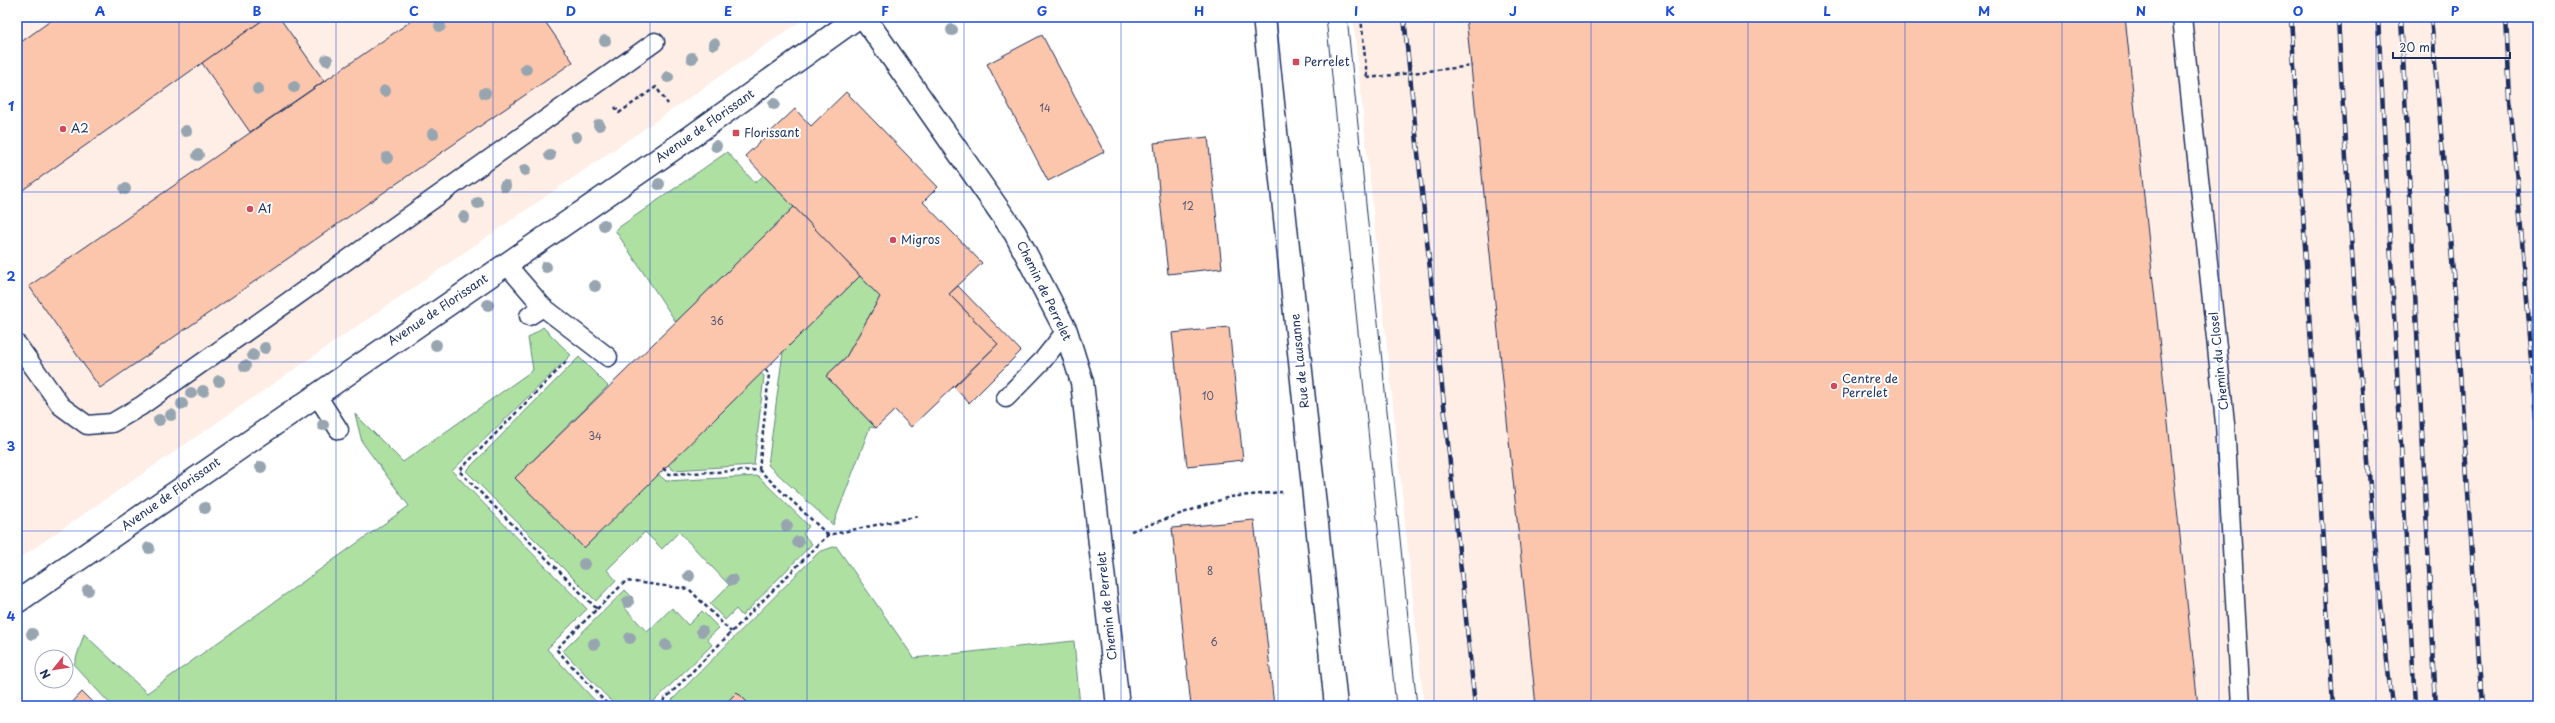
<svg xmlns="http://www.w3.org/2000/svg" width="2555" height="723" font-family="'Playpen Sans',sans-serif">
  <rect width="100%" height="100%" fill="#fff"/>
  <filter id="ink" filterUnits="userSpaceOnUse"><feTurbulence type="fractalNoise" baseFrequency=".025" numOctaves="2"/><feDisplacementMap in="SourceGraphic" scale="8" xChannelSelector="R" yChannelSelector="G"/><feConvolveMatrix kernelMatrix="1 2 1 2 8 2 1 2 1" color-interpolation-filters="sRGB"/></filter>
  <g filter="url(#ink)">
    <g fill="#feeee6">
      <polygon points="17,17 807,17 17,560"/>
      <polygon points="1353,17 2538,17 2538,706 1424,706"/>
    </g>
    <g fill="#aee0a2" stroke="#648880">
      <polygon points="727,152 755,183 764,175 794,207 676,322 615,230"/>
      <polygon points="860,276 880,297 846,357 826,376 876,428 870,427 833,525 768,465 783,351"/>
      <polygon points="543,327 571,355 452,471 587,609 547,649 600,706 112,706 74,665 84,634 147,693 409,506 362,442 355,414 403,462 533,370 528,338"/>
      <polygon points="579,357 608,386 515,478 584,547 658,474 666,481 758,476 809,526 803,534 812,544 742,616 736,609 725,620 710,604 729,585 679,532 662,549 645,532 607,570 616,580 596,601 466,471"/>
      <polygon points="761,373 764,376 754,465 673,470 667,464"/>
      <polygon points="836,546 914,658 1074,641 1080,706 751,706 737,692 723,706 666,706 819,552"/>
      <polygon points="625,590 633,598 624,607 647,632 672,608 688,625 702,611 719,628 707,639 712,645 649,706 616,706 563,651"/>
    </g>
    <g fill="#fbc6ac" stroke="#1b2f5e">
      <polygon points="56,17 267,17 17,194 17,45"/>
      <polygon points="267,17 279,17 324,81 250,132 202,63"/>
      <polygon points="417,17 542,17 573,62 100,388 29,286"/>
      <polygon points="1466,17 2125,17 2198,706 1536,706"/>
      <polygon points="2535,17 2538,17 2538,62"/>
      <polygon points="1042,35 1104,152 1048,181 987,64"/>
      <polygon points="846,92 938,187 923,202 982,263 949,294 998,344 911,427 895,410 876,428 826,376 846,357 880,297 745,156 795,109 811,126"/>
      <polygon points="1208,137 1222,268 1168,274 1154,143"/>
      <polygon points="794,207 860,276 584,548 515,478"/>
      <polygon points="958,286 1021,351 969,403 954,387 998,344 949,294"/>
      <polygon points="1229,327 1243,460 1187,466 1172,333"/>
      <polygon points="1254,520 1274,706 1191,706 1172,528"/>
      <polygon points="82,692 96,706 69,706"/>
      <polygon points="737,692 751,706 723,706"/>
    </g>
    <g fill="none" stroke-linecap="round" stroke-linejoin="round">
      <defs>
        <g id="service">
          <polyline points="2182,17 2225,423 2241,706"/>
          <polyline points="506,264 543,307 529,316"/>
          <polyline points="543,307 608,357"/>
          <polyline points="17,344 61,406 87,425 112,423 141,406 655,42"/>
          <polyline points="316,394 339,430"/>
          <polyline points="1006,398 1043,360 1066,331"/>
        </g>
        <g id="minor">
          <polyline points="864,17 1015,233 1066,331 1082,382 1118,706"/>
          <polyline points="17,602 688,139 858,17"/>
        </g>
        <polyline id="secondary" points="1264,17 1336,706"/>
      </defs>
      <use href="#service" stroke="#1b2f5e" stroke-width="21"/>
      <use href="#minor" stroke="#1b2f5e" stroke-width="25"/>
      <use href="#secondary" stroke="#1b2f5e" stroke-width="25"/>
      <g stroke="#1b2f5e" stroke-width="2.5" stroke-dasharray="4 3" stroke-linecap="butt">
        <polyline points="1361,17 1367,78"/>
        <polyline points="615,107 619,113 656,87 668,104"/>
        <polyline points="566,362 459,471 597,609 556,649 609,706"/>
        <polyline points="663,468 669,474 759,470 828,535"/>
        <polyline points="759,470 769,374 765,369"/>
        <polyline points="1131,531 1229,497 1282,492"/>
        <polyline points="597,609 626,581 689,589 731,632"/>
        <polyline points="658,706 828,535 919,516"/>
      </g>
      <use href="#service" stroke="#fff" stroke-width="18"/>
      <use href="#minor" stroke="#fff" stroke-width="22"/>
      <use href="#secondary" stroke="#fff" stroke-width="22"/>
      <g stroke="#1b2f5e" stroke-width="1">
        <polyline points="1326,17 1396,706"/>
        <polyline points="1347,17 1417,706"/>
      </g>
      <defs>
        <g id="rail">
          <polyline points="1404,17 1475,706"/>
          <polyline points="2291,17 2333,706"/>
          <path d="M2338,17c12,230 28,460 54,689"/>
          <polyline points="2378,17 2415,706"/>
          <polyline points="2401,17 2436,706"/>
          <polyline points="2431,17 2455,295 2482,706"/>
          <polyline points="2506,17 2510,99 2538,430"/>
        </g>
      </defs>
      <use href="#rail" stroke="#1b2f5e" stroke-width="4.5"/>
      <use href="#rail" stroke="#fff" stroke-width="3" stroke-dasharray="9" stroke-linecap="butt"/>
      <polyline stroke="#1b2f5e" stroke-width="2.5" stroke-dasharray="4 3" stroke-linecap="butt" points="1367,78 1472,66"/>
    </g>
    <g fill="#96a5b0">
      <circle cx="440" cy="26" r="6"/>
      <circle cx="952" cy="30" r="6"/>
      <circle cx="605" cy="41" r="6"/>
      <circle cx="714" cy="44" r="6"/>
      <circle cx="692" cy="58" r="6"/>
      <circle cx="327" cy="60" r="6"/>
      <circle cx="526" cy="69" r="6"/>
      <circle cx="668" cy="77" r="6"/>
      <circle cx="294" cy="87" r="6"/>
      <circle cx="258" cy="89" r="6"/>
      <circle cx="385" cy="91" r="6"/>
      <circle cx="485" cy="93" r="6"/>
      <circle cx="774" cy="104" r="6"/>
      <circle cx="599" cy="125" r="6"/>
      <circle cx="186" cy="131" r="6"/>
      <circle cx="433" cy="134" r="6"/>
      <circle cx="576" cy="137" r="6"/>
      <circle cx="716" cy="146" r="6"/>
      <circle cx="198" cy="155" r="6"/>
      <circle cx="550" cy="155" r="6"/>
      <circle cx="387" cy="158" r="6"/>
      <circle cx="525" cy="170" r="6"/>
      <circle cx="659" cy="184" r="6"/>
      <circle cx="505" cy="186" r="6"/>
      <circle cx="125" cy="189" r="6"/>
      <circle cx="478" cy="203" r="6"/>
      <circle cx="464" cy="217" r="6"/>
      <circle cx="604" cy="225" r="6"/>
      <circle cx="546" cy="267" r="6"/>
      <circle cx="595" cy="286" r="6"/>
      <circle cx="488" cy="305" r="6"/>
      <circle cx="436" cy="345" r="6"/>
      <circle cx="265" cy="348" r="6"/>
      <circle cx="253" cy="355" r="6"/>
      <circle cx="245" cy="366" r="6"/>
      <circle cx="219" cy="381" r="6"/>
      <circle cx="203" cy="391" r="6"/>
      <circle cx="191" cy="393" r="6"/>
      <circle cx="182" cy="404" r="6"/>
      <circle cx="171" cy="415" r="6"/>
      <circle cx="159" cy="420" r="6"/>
      <circle cx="323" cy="425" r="6"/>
      <circle cx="261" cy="467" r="6"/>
      <circle cx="205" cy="508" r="6"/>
      <circle cx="787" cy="526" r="6"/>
      <circle cx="798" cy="542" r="6"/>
      <circle cx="149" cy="548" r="6"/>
      <circle cx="584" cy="564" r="6"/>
      <circle cx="689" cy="576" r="6"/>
      <circle cx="732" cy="580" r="6"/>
      <circle cx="88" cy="590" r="6"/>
      <circle cx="628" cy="602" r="6"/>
      <circle cx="702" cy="631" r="6"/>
      <circle cx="32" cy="634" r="6"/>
      <circle cx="630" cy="638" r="6"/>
      <circle cx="594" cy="644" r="6"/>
      <circle cx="666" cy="645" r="6"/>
    </g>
  </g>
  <path fill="none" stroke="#1d4ed8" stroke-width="1" stroke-opacity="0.55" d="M179,17v689M336,17v689M493,17v689M650,17v689M807,17v689M964,17v689M1121,17v689M1278,17v689M1434,17v689M1591,17v689M1748,17v689M1905,17v689M2062,17v689M2219,17v689M2376,17v689M17,192h2521M17,362h2521M17,531h2521"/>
  <g fill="#d1495b" stroke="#fff" stroke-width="1.5">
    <rect x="1292" y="58" width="8" height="8" rx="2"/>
    <circle cx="63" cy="129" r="4"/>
    <rect x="732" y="129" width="8" height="8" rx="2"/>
    <circle cx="250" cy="209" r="4"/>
    <circle cx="893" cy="240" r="4"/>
    <circle cx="1834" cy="386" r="4"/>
  </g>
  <g text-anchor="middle" stroke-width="4" stroke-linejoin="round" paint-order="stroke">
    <g font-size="10" fill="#535572">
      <text x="1045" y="112">14</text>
      <text x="1188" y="210">12</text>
      <text x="717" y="325">36</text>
      <text x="1208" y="400">10</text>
      <text x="595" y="440">34</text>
      <text x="1210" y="575">8</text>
      <text x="1214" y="646">6</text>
    </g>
    <g font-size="12" fill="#1b2f5e" stroke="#fff" text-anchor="start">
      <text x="1304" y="66">Perrelet</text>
      <text x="71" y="133">A2</text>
      <text x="744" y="137">Florissant</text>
      <text x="258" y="213">A1</text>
      <text x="901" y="244">Migros</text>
      <text x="1842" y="383">Centre de<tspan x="1842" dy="14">Perrelet</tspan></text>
    </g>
    <g font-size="12" fill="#1b2f5e" stroke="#fff">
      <text transform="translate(705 126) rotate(-35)" y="4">Avenue de Florissant</text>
      <text transform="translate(1044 291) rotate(64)" y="4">Chemin de Perrelet</text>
      <text transform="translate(438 310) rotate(-34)" y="4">Avenue de Florissant</text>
      <text transform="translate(1300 361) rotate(-96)" y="4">Rue de Lausanne</text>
      <text transform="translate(2219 361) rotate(-96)" y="4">Chemin du Closel</text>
      <text transform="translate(171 494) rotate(-35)" y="4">Avenue de Florissant</text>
      <text transform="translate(1107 606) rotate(-96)" y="4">Chemin de Perrelet</text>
    </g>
  </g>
  <rect width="2555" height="723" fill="none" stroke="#fff" stroke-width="44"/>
  <g transform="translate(54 669) rotate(240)"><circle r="19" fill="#ffffff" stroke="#a4acbf"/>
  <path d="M0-3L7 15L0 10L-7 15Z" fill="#d1495b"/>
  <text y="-6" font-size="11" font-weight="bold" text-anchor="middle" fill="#1b2f5e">N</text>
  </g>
  <path d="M2393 52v6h117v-6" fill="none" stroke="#1b2f5e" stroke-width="2"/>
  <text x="2399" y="52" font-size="12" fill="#1b2f5e" stroke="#ffffff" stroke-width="3" paint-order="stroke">20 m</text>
  <rect x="22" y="22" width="2511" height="679" fill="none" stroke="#1d4ed8" stroke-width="1.5"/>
  <g font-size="13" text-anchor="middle" font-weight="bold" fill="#1d4ed8">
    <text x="100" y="16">A</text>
    <text x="257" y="16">B</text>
    <text x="414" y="16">C</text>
    <text x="571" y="16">D</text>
    <text x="728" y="16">E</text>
    <text x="885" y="16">F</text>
    <text x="1042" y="16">G</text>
    <text x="1199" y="16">H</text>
    <text x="1356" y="16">I</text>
    <text x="1513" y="16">J</text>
    <text x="1670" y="16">K</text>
    <text x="1827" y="16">L</text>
    <text x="1984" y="16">M</text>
    <text x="2141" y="16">N</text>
    <text x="2298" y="16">O</text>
    <text x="2455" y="16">P</text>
    <text x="11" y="111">1</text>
    <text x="11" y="281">2</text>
    <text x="11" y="451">3</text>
    <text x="11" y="621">4</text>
  </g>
</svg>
